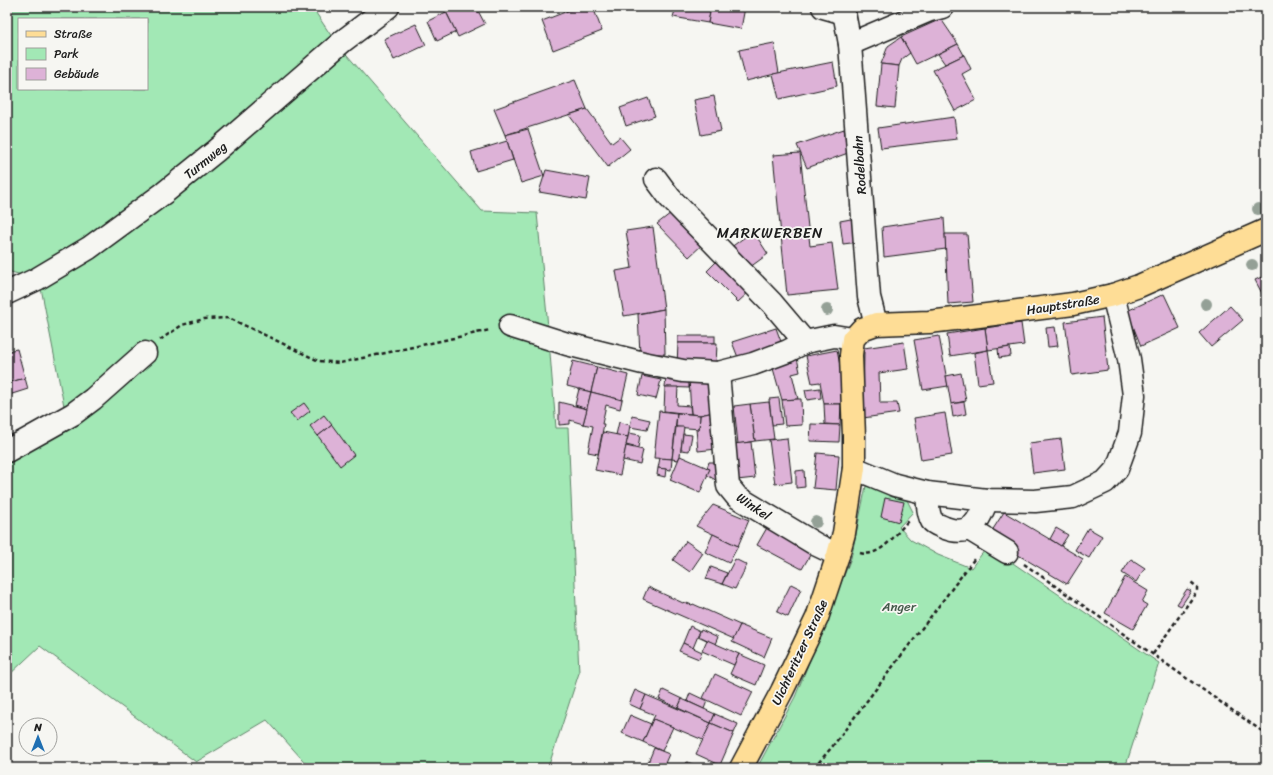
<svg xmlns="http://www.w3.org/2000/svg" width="1273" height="775" font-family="Sriracha,sans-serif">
  <rect width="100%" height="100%" fill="#f6f6f2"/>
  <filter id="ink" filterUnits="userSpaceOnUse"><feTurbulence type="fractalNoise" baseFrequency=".025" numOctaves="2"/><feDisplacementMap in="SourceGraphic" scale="8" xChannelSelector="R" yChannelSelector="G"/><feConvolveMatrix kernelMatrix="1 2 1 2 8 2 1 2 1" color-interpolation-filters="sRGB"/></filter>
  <g filter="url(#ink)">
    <g fill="#a2e8b5" stroke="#5f8268" fill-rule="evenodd">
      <path d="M7,7h305l22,33 148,171 55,2 10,103 9,112h12l11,245 -31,95h-238l-43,-48 -71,42 -156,-116 -33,31v-234l58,-32 -23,-118 -5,-14 -30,-8zM19,19h128v70h-128z"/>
      <polygon points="866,486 905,496 913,512 899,527 911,540 938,555 971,568 988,546 1159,663 1125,768 757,768 795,697 851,558"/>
    </g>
    <g fill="#ddb2d7" stroke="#1c1c1c">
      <polygon points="444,7 476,7 485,24 458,37"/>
      <polygon points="578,7 593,7 602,31 553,50 542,21"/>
      <polygon points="676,7 711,7 708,23 673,17"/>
      <polygon points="711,7 745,7 741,29 708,23"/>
      <polygon points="446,12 456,32 437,41 428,21"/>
      <polygon points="941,19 958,44 916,64 901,37"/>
      <polygon points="416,24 426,45 394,60 384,39"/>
      <polygon points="901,37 910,53 902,59 899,66 881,64 888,46"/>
      <polygon points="774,43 779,73 746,81 739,50"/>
      <polygon points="958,44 964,55 945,64 938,54"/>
      <polygon points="964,55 971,69 962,74 976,100 955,111 933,70"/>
      <polygon points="833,62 837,86 779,99 773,74"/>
      <polygon points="881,64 899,66 895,108 877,106"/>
      <polygon points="575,80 587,109 505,135 494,109"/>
      <polygon points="714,96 721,131 701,135 694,100"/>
      <polygon points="648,98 655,116 626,126 620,108"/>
      <polygon points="587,109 612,143 620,137 630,149 608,167 569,115"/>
      <polygon points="954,117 957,139 881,148 878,128"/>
      <polygon points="528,129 544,176 521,183 505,135"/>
      <polygon points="844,129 848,153 807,168 797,145"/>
      <polygon points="507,141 513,160 476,171 471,152"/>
      <polygon points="800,153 810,246 832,243 838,290 787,295 773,155"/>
      <polygon points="546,170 590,178 586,200 539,192"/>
      <polygon points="671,213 703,244 689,257 657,224"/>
      <polygon points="856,218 859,242 843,244 840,221"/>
      <polygon points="944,218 946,249 884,257 882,227"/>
      <polygon points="653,227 664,309 624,316 616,271 632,268 626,231"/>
      <polygon points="753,231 768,254 746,270 730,248"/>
      <polygon points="945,234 967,234 973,302 948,304"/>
      <polygon points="718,260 750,291 738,302 707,271"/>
      <polygon points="1266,275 1266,301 1255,280"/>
      <polygon points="1164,294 1180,328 1141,346 1127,311"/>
      <polygon points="1230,306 1243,320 1211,347 1199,333"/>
      <polygon points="664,309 665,354 640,354 638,314"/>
      <polygon points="1102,317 1108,370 1072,375 1065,322"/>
      <polygon points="1021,323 1024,345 988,350 985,328"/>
      <polygon points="1055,327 1058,346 1048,347 1046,328"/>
      <polygon points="776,328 783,347 739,360 732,342"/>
      <polygon points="985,328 988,350 950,356 947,334"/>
      <rect x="678" y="336" width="37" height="7"/>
      <polygon points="939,336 948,386 923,390 914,340"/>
      <polygon points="904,342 908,369 879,373 880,403 897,403 899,413 863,418 864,348"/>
      <polygon points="678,343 717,343 716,365 677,365"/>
      <polygon points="1010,347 1011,356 999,358 998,349"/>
      <polygon points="17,349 25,378 7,383 7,351"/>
      <polygon points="837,350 844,387 844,402 841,404 824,404 820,382 812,383 806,356"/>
      <polygon points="988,350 993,382 978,384 974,353"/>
      <polygon points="797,358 800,372 792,374 798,399 782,400 772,365"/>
      <polygon points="573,361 597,367 591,392 567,386"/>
      <polygon points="597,367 628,375 622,400 591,392"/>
      <polygon points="961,373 966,401 951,404 946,376"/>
      <polygon points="642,376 661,380 656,399 638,395"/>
      <polygon points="666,376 689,378 689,388 665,387"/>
      <polygon points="25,378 28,389 9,395 7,383"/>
      <polygon points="689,378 713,379 714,412 700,415 691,414"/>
      <polygon points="665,387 678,387 677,405 690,406 691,414 664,411"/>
      <polygon points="820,388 821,398 807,400 805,390"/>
      <polygon points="579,389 591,392 587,409 575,405"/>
      <polygon points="591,392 622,400 620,409 606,405 602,424 604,424 598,454 588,452 593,426 583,424"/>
      <polygon points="779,398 782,424 772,425 769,399"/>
      <polygon points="798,399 801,399 802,425 785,426 782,400"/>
      <polygon points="559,402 587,409 583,424 570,420 570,424 559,425"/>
      <polygon points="769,402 774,439 755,441 750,404"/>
      <polygon points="964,402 966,414 953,417 951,404"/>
      <polygon points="304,403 310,411 297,421 290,413"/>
      <polygon points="750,404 755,441 738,444 734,406"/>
      <polygon points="824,404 841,404 840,425 825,424"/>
      <polygon points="659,411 677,413 672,459 654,458"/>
      <polygon points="714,412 717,449 698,451 696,429 699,429 700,415"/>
      <polygon points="677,413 700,415 699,429 676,427"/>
      <polygon points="945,413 952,455 921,460 914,418"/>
      <polygon points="324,415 332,425 318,436 310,426"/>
      <polygon points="632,416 650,420 647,430 630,427"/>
      <polygon points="619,422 630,425 628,437 616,435"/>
      <polygon points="811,424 840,425 839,442 810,441"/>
      <polygon points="332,425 354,455 340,466 318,436"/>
      <polygon points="676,427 684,427 680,456 678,460 672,459"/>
      <polygon points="603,432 628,437 620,475 595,470"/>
      <polygon points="629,433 640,435 638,448 626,445"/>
      <polygon points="683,434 692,435 689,451 681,450"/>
      <polygon points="787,438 792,482 775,484 769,440"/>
      <polygon points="1061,439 1065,469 1033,473 1029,443"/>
      <polygon points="751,442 755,478 737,480 733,444"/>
      <polygon points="626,446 643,450 640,464 623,460"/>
      <polygon points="817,453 839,455 836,490 813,488"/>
      <polygon points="680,456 710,469 700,493 670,480"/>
      <polygon points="660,458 672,459 671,470 658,468"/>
      <polygon points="709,462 717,462 719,482 707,475 710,469 707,468"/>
      <polygon points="658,468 666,469 665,477 657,475"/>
      <polygon points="804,470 805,487 796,488 796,471"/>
      <polygon points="885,498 904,502 899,522 881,517"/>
      <polygon points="713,505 749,520 738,546 696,526"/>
      <polygon points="1004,512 1083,559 1067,584 988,537"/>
      <polygon points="768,526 813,550 802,569 757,545"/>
      <polygon points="1056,528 1068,535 1061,546 1050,539"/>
      <polygon points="1088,528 1102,536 1089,558 1075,550"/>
      <polygon points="713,534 738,546 729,563 705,552"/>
      <polygon points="686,541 703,553 690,572 673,560"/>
      <polygon points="735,559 747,565 735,589 722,584"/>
      <polygon points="1131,559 1145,568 1136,582 1122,573"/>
      <polygon points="711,567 727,573 722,584 706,579"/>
      <polygon points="1125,577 1148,591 1142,602 1147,605 1133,629 1105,613"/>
      <polygon points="791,584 801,589 788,617 777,612"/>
      <polygon points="648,587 683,603 684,602 692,605 693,604 740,625 734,639 643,599"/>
      <polygon points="1187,589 1191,591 1181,606 1177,604"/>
      <polygon points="740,625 772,638 764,657 732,642"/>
      <polygon points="690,626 700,631 693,648 683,643"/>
      <polygon points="701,629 718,637 715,644 698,636"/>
      <polygon points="707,640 739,654 734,665 702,651"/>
      <polygon points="683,643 702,652 699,659 679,651"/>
      <polygon points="739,654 764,665 756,685 730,674"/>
      <polygon points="715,674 753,692 741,716 703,698"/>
      <polygon points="635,690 646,695 640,709 629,704"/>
      <polygon points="663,690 682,699 678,708 659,699"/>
      <polygon points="690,693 707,701 704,709 687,701"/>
      <polygon points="646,695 711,723 703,740 653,719 655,715 640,709"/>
      <polygon points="682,699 715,714 711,723 678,708"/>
      <polygon points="715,714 738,724 734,733 711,723"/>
      <polygon points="630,715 651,724 643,742 622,733"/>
      <polygon points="653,719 673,727 662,751 643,742"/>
      <polygon points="711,723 734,733 720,765 696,754"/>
      <polygon points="654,748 669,754 663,768 652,768 647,765"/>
      <polygon points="687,762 702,768 684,768"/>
    </g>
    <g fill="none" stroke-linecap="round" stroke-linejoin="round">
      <defs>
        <g id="minor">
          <polyline points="823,7 844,13"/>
          <polyline points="843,7 850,44 869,297 876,324"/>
          <polyline points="850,44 930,10 942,7"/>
          <polyline points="656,179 670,198 772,303 805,342"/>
          <polyline points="7,293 37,279 89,248 164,193 216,151 343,41 388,7"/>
          <polyline points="510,326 567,344 643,363 683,371 718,373 753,364 788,351 805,342 834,336 853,339"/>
          <polyline points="718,373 728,486 737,497 817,545 838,555"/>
          <polyline points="7,451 73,414 93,399 145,353"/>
          <polyline points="854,468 895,485 927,493 987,500 1035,501 1073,497 1105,482 1117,469 1130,433 1134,395 1129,359 1113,295"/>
          <path d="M927,493c1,8 0,20 5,28 2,3 9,5 13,7 27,10 34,-8 42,-28"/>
          <polyline points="969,529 1007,552"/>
        </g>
        <polyline id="major" points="741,768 782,691 817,618 838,555 844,533 854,468 854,437 851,355 853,339 862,329 876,324 929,322 963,318 1073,304 1113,295 1139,286 1266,230"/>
      </defs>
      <use href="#minor" stroke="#1c1c1c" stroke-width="25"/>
      <use href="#major" stroke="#1c1c1c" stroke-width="25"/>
      <g stroke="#1c1c1c" stroke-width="2.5" stroke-dasharray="4 3" stroke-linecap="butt">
        <polyline points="160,340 182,325 204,319 229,318 319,361 340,363 490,330"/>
        <path d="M860,553c20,5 36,-19 48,-32"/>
        <polyline points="1024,564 1266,734"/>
        <polyline points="1153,654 1197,591 1197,587 1191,582"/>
        <polyline points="814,768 832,747 975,558"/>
      </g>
      <use href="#minor" stroke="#f6f6f2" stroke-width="22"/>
      <use href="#major" stroke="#fedd96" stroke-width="22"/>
    </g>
    <g fill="#94a096">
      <circle cx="1258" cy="209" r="6"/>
      <circle cx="1252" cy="265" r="6"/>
      <circle cx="1206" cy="304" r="6"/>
      <circle cx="827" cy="310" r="6"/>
      <circle cx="816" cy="522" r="6"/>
    </g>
  </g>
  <g text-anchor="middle" stroke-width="3.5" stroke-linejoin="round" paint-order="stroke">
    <g font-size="13" fill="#1c1c1c" stroke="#f6f6f2">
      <text transform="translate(205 160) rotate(-39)" y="5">Turmweg</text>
      <text transform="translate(859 165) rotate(-94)" y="5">Rodelbahn</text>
      <text transform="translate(1063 304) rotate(-9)" y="5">Hauptstraße</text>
      <text transform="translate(754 506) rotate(34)" y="5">Winkel</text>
      <text transform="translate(799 652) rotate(-65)" y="5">Uichteritzer Straße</text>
    </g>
    <g font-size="13" fill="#44594a" stroke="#f6f6f2">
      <text x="899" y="611">Anger</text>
    </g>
    <g font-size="15" letter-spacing="1" fill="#1c1c1c" stroke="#f6f6f2">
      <text x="770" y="238">MARKWERBEN</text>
    </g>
  </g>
  <rect width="1273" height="775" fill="none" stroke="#f6f6f2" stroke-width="24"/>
  <rect x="12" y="12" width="1249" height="751" fill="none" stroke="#1c1c1c" stroke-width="1.5" filter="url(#ink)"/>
  <rect x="18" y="18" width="130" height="72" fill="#f6f6f2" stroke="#9f9f9c"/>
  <rect x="26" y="31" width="20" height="6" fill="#fedd96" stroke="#9f9f9c"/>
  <text x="54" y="38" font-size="12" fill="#1c1c1c">Straße</text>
  <rect x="26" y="48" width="20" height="12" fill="#a2e8b5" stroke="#9f9f9c"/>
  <text x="54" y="58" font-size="12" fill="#1c1c1c">Park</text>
  <rect x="26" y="68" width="20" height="12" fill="#ddb2d7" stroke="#9f9f9c"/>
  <text x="54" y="78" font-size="12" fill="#1c1c1c">Gebäude</text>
  <g transform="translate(38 737)"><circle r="19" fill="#f6f6f2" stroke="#9f9f9c"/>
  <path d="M0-3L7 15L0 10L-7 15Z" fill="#1f6fb2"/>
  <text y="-6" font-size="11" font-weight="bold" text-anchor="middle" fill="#1c1c1c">N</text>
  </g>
</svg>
